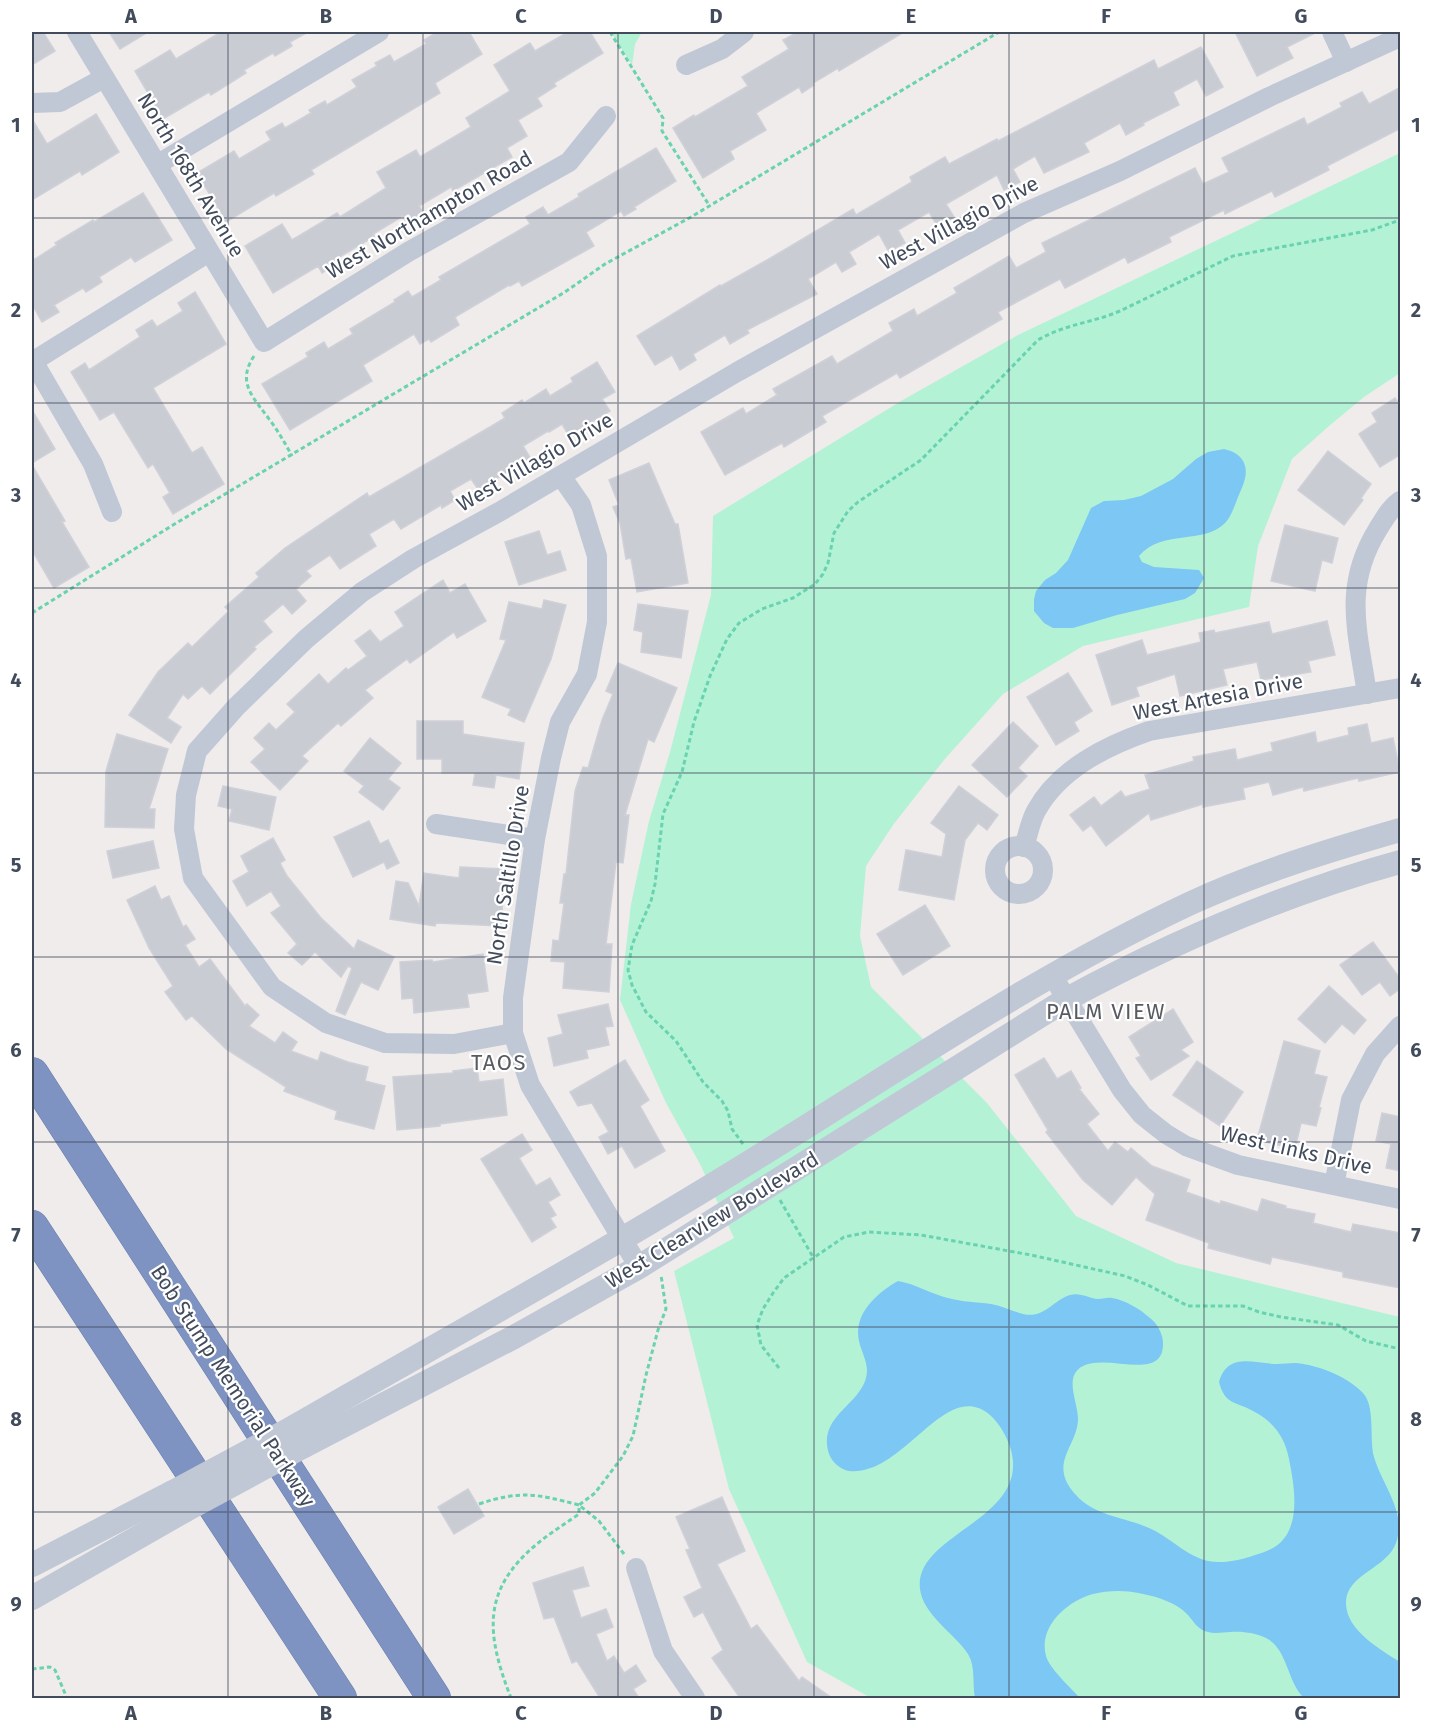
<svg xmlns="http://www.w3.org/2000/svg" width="1432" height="1730" font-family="'Fira Sans',sans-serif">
  <rect width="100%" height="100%" fill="#efeceb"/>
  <g fill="#b4f2d6">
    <polygon points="611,32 642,32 635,44 632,65"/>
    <polygon points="1400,153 1400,373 1364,397 1329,426 1292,459 1258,546 1249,607 1083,646 1003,694 944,760 893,825 866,866 860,936 871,987 987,1103 1076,1216 1176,1263 1400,1317 1400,1698 871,1698 807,1662 729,1489 674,1271 734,1238 700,1164 666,1103 620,1000 631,904 649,821 670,752 711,595 713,516 901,401 1018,335"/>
  </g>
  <g fill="#7cc7f4">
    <path d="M1224,449c9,2 19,7 21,17 3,10 -3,22 -7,31 -3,8 -7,20 -13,26 -22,22 -63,6 -86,33l3,6 12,5 45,3 5,8 -9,15 -10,6 -68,16 -44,13h-20l-9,-5 -10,-12v-12l2,-8 9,-11 11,-7 12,-13 23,-52 13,-7 20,-1 17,-4 32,-17 23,-20 12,-7z"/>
    <path d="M898,1281c18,3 33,13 50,17 14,4 28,4 43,6 11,2 21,7 32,10 21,5 29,-13 47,-19 10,-3 18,3 28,4 5,0 9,-2 14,-1 13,2 28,11 38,20 7,5 13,16 13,25 1,40 -55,10 -80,23 -20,10 -5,36 -5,53 0,20 -18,36 -14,55 1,7 7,16 12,21 18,21 49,22 73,33 21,9 37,28 59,33 15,3 33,-1 47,-6 9,-3 19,-6 26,-13 20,-20 13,-58 8,-83 -4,-22 -16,-38 -36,-48 -18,-10 -28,-6 -34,-29 9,-31 36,-18 58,-18 6,0 12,-1 19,-1 22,2 50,13 66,29 14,13 7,47 12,65 9,30 33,55 22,86 -9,26 -51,31 -50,61 1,27 34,45 54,58v36h-96c-17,-16 -16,-49 -38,-60 -10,-5 -24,-7 -35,-6 -8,0 -16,2 -23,0 -10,-2 -14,-10 -20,-17 -11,-12 -30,-18 -45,-21 -16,-4 -34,-4 -50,0 -26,7 -55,33 -47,62 3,12 25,32 34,42h-105c-3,-14 1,-31 -7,-44 -13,-20 -45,-39 -48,-65 -7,-55 110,-69 91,-139 -4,-13 -11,-26 -21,-35 -45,-38 -86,62 -141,56 -8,-1 -17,-9 -20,-17 -13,-40 37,-50 38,-83 0,-11 -6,-20 -8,-30 -6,-27 18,-48 39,-60z"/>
  </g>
  <g fill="#caccd4" stroke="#cfd0d8" stroke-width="1.5">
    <polygon points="32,32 43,32 55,51 32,65"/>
    <polygon points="109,32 148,32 120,49"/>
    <polygon points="221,32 308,32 290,42 292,46 275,56 273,53 244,70 246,73 211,95 209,92 163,119 135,71 170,50 176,59"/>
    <polygon points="437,32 469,32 482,54 435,83 440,93 311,170 314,174 276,196 274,193 226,222 197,173 234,151 239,159 271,140 266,132 282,123 285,128 311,113 309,110 325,101 327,105 357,87 352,80 377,66 375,63 390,55 394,62 426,44 424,40"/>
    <polygon points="568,32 590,32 603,53 554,83 556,86 537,98 542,106 518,120 527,136 507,148 512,157 453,191 451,187 419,206 424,214 407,224 403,216 373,234 375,236 336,259 338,263 322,273 318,266 273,293 245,246 282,224 292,240 337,213 340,217 386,188 377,172 416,150 420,157 471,127 466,118 510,91 494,65 530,43 535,51"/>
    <polygon points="798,32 904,32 839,71 838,68 813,83 814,85 802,93 799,87 756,113 766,130 730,151 734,159 703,178 673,128 694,115 695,117 748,86 742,77 789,49 783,40"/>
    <polygon points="1235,32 1317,32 1287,47 1293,58 1257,76"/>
    <polygon points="1201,47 1223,87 1206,96 1197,79 1173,92 1179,105 1143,123 1144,125 1126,135 1120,123 1084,143 1089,152 1044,173 1035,156 1013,169 1020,182 1004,190 997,175 946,204 954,217 938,227 929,212 898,230 905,243 889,252 879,234 849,252 856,264 842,272 836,262 808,279 817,294 747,330 749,333 730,344 725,335 693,354 696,360 680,370 672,355 655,365 637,336 720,285 721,286 774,256 853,209 856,215 912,182 910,177 945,157 949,164 997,139 998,141 1154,60 1158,69"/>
    <polygon points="1401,87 1401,128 1327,166 1329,170 1275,197 1272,191 1225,214 1224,210 1169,237 1171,242 1128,263 1125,257 1065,288 1060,279 998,312 1002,319 900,378 897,373 822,416 826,422 784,447 782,443 725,475 701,432 743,408 746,414 777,395 773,389 832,356 837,364 893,331 889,323 914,309 917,316 957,293 954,288 1009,256 1016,268 1046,252 1042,243 1195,168 1203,184 1229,172 1222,158 1304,118 1307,125 1342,107 1340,103 1362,92 1369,104"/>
    <polygon points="96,114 119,152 82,175 80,171 32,200 32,119 47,144"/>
    <polygon points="656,148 676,181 634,207 636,209 624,216 621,211 586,232 594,246 522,286 519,281 510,286 509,285 455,317 459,325 431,342 429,339 420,344 414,334 363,365 372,381 290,430 262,384 308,357 306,353 324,342 328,349 353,334 350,329 395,302 394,300 408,291 412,297 441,280 439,277 530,224 526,217 543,207 548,215 579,197 578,194"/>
    <polygon points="143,193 172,240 135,262 131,257 99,277 102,282 86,292 83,288 54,305 59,312 42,322 32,304 32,261 57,245 55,243 93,220 94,222"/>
    <polygon points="195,292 226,344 153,388 192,453 202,447 224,484 173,514 163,497 170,493 153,464 148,468 114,412 100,420 71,372 85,363 89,370 140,337 136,330 152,320 157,327 183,311 178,303"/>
    <polygon points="597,362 615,392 602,399 610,411 569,436 562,424 549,432 548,431 523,446 531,459 478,489 471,479 450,491 455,500 442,508 441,505 401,529 394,519 369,534 376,546 340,569 330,555 306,571 311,576 296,589 306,601 292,614 283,604 263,621 272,632 254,647 256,649 210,694 202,686 188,699 183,694 167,718 181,727 171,743 129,715 158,672 188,643 192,647 229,611 225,607 259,577 256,573 285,548 367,493 369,497 490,427 505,418 502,413 522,400 524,403 546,389 550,396 573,382 571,378"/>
    <polygon points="1395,398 1401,407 1401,454 1380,467 1359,434 1377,422 1372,413"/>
    <polygon points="32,410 55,449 32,463"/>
    <polygon points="1328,451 1371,484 1361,498 1363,500 1344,525 1298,490"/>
    <polygon points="649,463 675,524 678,524 688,583 637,592 631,558 626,559 620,523 613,507 619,505 609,480"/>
    <polygon points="32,465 65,521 62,522 89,567 54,588 32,550"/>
    <polygon points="1285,525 1338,538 1332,563 1322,560 1315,591 1271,581"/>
    <polygon points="539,531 547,555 560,551 566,570 519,585 505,542"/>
    <polygon points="443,580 450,593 465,584 486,621 457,638 454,632 410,663 407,659 365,690 373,698 341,726 338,723 302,756 308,761 280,790 251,762 265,749 254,738 269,723 276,730 295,712 287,704 319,674 328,684 346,668 348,670 367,656 355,641 370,630 380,642 404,626 395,612"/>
    <polygon points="544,600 566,605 551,659 524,722 508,715 511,709 482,697 506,640 500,639 509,602 542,609"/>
    <polygon points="638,604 688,611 681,658 641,652 643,632 634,630"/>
    <polygon points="1327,621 1335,655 1308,661 1311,672 1261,680 1257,662 1223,669 1227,685 1180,696 1175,674 1136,687 1139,696 1112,705 1096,655 1142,640 1147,655 1201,642 1199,633 1214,630 1215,633 1269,622 1272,634"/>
    <polygon points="618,663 677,688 654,742 648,739 625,815 629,815 623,863 616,862 606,944 612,944 609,992 563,988 565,962 551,961 553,940 559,941 564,903 560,903 564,874 566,874 575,791 583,767 588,768 602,720 613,694 606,691"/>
    <polygon points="1068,673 1092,711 1074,722 1079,731 1056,745 1027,697"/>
    <polygon points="417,721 463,721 463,734 524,743 519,779 496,775 494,788 473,785 475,773 442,773 442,759 417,759"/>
    <polygon points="1013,722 1038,746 1018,768 1027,776 1007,797 972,765"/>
    <polygon points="1367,724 1371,743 1393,738 1400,772 1359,781 1358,778 1304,791 1303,787 1273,795 1269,782 1243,788 1245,799 1203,807 1203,804 1151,820 1149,813 1106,846 1091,825 1083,831 1070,815 1094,797 1101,806 1121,791 1125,797 1150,789 1145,775 1194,761 1193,757 1235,749 1237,760 1273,751 1271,743 1315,732 1317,743 1349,735 1348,728"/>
    <polygon points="117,734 168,749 149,809 155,809 154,828 105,827 106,771"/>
    <polygon points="370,738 401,763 388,779 400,788 383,810 359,792 364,786 344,771"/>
    <polygon points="223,786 276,797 269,830 229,821 232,809 218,806"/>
    <polygon points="959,786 998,815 987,830 978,823 965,840 954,900 899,890 906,850 942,857 946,834 931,823"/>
    <polygon points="369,821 380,844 388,840 399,863 387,869 384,862 353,877 334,837"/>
    <polygon points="273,838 285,860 280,863 287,876 321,918 354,949 358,940 394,957 378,990 361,982 345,1015 336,1011 352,968 348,966 341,977 315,952 302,965 288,953 297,944 271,913 281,906 271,891 247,906 233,881 249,872 241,856"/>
    <polygon points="153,841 159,868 113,878 107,851"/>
    <polygon points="460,867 505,869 501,926 436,923 435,926 390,919 396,881 408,883 419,906 424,873 459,878"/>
    <polygon points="155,886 161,900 169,896 183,927 186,925 195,939 185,945 199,967 210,959 245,1006 247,1004 259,1015 249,1026 275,1043 283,1032 297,1042 291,1051 318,1061 321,1052 348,1062 368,1067 365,1081 385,1086 374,1129 335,1119 337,1111 284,1091 286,1087 226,1049 192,1016 186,1020 165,992 173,986 149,948 127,900"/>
    <polygon points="925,905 950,946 903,975 877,934"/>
    <polygon points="1373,942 1401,980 1401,988 1390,996 1380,982 1362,995 1340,965"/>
    <polygon points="483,954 488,991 467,994 469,1007 414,1013 413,998 402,999 400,962 432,960 433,962"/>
    <polygon points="1329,986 1366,1020 1354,1034 1342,1024 1325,1043 1298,1019"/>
    <polygon points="608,1004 613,1026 605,1027 609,1045 586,1050 588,1058 554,1066 548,1038 563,1034 558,1015"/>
    <polygon points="1173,1009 1193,1042 1181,1050 1189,1056 1151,1080 1136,1058 1141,1056 1129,1037"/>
    <polygon points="1284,1041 1320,1051 1314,1074 1327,1077 1319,1107 1321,1108 1316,1126 1301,1123 1295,1149 1257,1140"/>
    <polygon points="1044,1058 1057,1079 1071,1071 1081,1088 1079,1089 1099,1114 1087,1124 1108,1151 1115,1142 1128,1152 1131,1148 1152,1166 1190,1180 1186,1192 1220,1204 1221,1201 1258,1212 1262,1199 1286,1206 1285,1208 1315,1214 1313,1223 1351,1232 1353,1224 1401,1233 1401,1288 1343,1277 1343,1272 1272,1257 1270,1264 1208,1248 1209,1243 1146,1220 1155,1194 1136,1177 1112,1205 1083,1180 1046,1132 1048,1130 1015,1075"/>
    <polygon points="625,1060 649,1100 640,1106 665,1151 635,1168 622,1146 608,1154 599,1137 609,1132 592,1103 578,1106 570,1092"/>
    <polygon points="1197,1061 1243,1092 1220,1126 1173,1095"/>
    <polygon points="477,1068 479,1082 503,1079 507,1115 440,1124 440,1126 397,1130 393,1077 453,1073 453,1071"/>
    <polygon points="1382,1113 1401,1117 1401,1171 1386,1168 1391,1144 1376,1141"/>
    <polygon points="522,1134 532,1150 519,1158 536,1186 550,1178 560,1195 548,1202 556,1215 550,1218 556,1227 532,1242 481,1159"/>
    <polygon points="468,1489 484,1516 454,1534 438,1507"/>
    <polygon points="722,1497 745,1551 717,1564 751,1629 757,1625 799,1681 802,1677 832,1698 740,1698 712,1658 723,1650 703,1612 694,1617 684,1597 702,1588 686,1550 690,1549 676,1517"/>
    <polygon points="583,1567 589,1586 572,1590 581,1618 606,1609 613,1627 596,1634 607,1661 614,1656 624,1673 636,1665 646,1681 633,1689 639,1698 600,1698 577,1661 572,1663 554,1617 544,1619 533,1583"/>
  </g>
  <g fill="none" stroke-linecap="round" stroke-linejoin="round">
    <defs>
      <g id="motorway">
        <polyline points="32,1074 434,1698"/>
        <polyline points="32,1227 340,1698"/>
      </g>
    </defs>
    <use href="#motorway" stroke="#697eac" stroke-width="34"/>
    <g stroke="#69d3b0" stroke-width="3" stroke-dasharray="4.5 3" stroke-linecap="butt">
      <polyline points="610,32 663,118 662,131 709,205"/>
      <path d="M254,356c-18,27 0,42 15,63 9,12 16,24 23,37"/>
      <polyline points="32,613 173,525 565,292 605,264 691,217 999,32"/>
      <path d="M743,1144l-11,-15 -4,-18 -6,-10 -19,-19 -27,-41 -30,-29 -14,-27 -4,-15 4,-25 19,-44 4,-17 8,-70 19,-42 12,-50 16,-46 17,-37 12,-16 23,-14 31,-11 22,-14 8,-10 5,-11 6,-30 14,-22 10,-9 63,-42 117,-120c27,-16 54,-17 82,-29l113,-55 139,-26 28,-10"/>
      <polyline points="780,1200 813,1257"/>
      <polyline points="779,1368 761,1345 757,1325 763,1309 773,1293 784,1278 844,1237 869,1232 921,1235 1031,1255 1125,1276 1148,1285 1188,1306 1243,1306 1259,1312 1281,1317 1338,1325 1366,1341 1400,1349"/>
      <path d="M479,1504c42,-14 58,-10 100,1v9c-14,10 -29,19 -42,30 -57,47 -50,92 -26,154"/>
      <polyline points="624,1554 599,1521 579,1505 595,1493 623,1456 633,1436 646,1375 658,1330 666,1309 661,1275"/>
      <polyline points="32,1669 50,1667 55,1670 67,1698"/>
    </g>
    <g stroke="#c0c8d5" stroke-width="20">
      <polyline points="77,32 264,342 408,252 569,162 606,116"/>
      <polyline points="1332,32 1346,62"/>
      <polyline points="686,65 722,49 744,32"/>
      <polyline points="32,103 60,102 104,78"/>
      <polyline points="158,164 379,32"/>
      <polyline points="33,361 93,464 112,512"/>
      <polyline points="32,362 209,252"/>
      <polyline points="561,476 581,505 597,556 597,622 587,674 560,722 551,758 535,839 518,961 513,998 513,1033 530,1085 639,1267"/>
      <path d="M1367,694c-9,-62 -25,-107 11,-165 7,-11 12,-21 22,-28"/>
      <polyline points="436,824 535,839"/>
      <circle cx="1019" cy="870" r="24"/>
      <path d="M1024,847c4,-12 6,-25 12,-36 23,-42 70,-65 113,-80l251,-43"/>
      <polyline points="1052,975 1122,1090 1142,1115 1166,1134 1186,1146 1238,1165 1400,1199"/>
      <polyline points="513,1033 454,1044 385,1043 326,1023 272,987 193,878 184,829 186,795 197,751 236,707 306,639 362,592 413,559 499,512 737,372 1024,213 1120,171 1269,97 1400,37"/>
      <polyline points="1334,1185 1351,1100 1375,1054 1400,1026"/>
      <polyline points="636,1568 663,1651 695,1698"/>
    </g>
    <g stroke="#c0c8d5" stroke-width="24">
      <path d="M292,1428c154,-89 310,-174 461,-268 144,-89 284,-185 438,-257 67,-31 139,-53 209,-73"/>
      <path d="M304,1446l210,-109 125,-70 428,-268c106,-57 216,-105 333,-137"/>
      <polyline points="32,1565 173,1492"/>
      <polyline points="32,1598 184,1511"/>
    </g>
    <use href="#motorway" stroke="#7e93c1" stroke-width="33"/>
    <g stroke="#c0c8d5" stroke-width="24">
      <polyline points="173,1492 292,1428"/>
      <polyline points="184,1511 304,1446"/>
    </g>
  </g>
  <path fill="none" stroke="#424b5b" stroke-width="1.5" stroke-opacity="0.55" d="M228,32v1666M423,32v1666M618,32v1666M814,32v1666M1009,32v1666M1204,32v1666M32,218h1368M32,403h1368M32,588h1368M32,773h1368M32,957h1368M32,1142h1368M32,1327h1368M32,1512h1368"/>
  <g text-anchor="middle" stroke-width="4.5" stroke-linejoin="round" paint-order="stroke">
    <g font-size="21" fill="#424b5b" stroke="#fff">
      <text transform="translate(191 175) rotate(59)" y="7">North 168th Avenue</text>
      <text transform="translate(429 215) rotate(-30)" y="7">West Northampton Road</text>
      <text transform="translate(959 223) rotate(-28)" y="7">West Villagio Drive</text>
      <text transform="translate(535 462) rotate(-30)" y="7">West Villagio Drive</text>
      <text transform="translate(1218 697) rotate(-11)" y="7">West Artesia Drive</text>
      <text transform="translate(508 875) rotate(-81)" y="7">North Saltillo Drive</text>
      <text transform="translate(1296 1150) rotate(13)" y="7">West Links Drive</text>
      <text transform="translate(712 1220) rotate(-31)" y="7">West Clearview Boulevard</text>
      <text transform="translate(233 1386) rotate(57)" y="7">Bob Stump Memorial Parkway</text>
    </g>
    <g font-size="22" letter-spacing="1.5" fill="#585b61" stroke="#fff">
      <text x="1106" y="1019">PALM VIEW</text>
      <text x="499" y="1070">TAOS</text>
    </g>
  </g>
  <rect width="1432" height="1730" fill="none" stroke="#ffffff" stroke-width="66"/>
  <rect x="33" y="33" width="1366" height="1664" fill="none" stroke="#424b5b" stroke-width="2"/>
  <g font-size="20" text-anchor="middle" font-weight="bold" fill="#424b5b">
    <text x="131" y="23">A</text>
    <text x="326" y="23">B</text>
    <text x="521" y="23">C</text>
    <text x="716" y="23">D</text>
    <text x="911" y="23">E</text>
    <text x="1106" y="23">F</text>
    <text x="1301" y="23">G</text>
    <text x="16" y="132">1</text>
    <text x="1416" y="132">1</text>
    <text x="16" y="317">2</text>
    <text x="1416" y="317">2</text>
    <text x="16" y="502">3</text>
    <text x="1416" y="502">3</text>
    <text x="16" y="687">4</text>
    <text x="1416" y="687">4</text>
    <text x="16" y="872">5</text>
    <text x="1416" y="872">5</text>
    <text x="16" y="1057">6</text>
    <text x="1416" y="1057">6</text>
    <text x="16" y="1242">7</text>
    <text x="1416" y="1242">7</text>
    <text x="16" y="1426">8</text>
    <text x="1416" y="1426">8</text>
    <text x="16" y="1611">9</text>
    <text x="1416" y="1611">9</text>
    <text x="131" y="1720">A</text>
    <text x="326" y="1720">B</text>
    <text x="521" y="1720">C</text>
    <text x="716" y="1720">D</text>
    <text x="911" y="1720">E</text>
    <text x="1106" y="1720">F</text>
    <text x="1301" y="1720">G</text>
  </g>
</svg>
